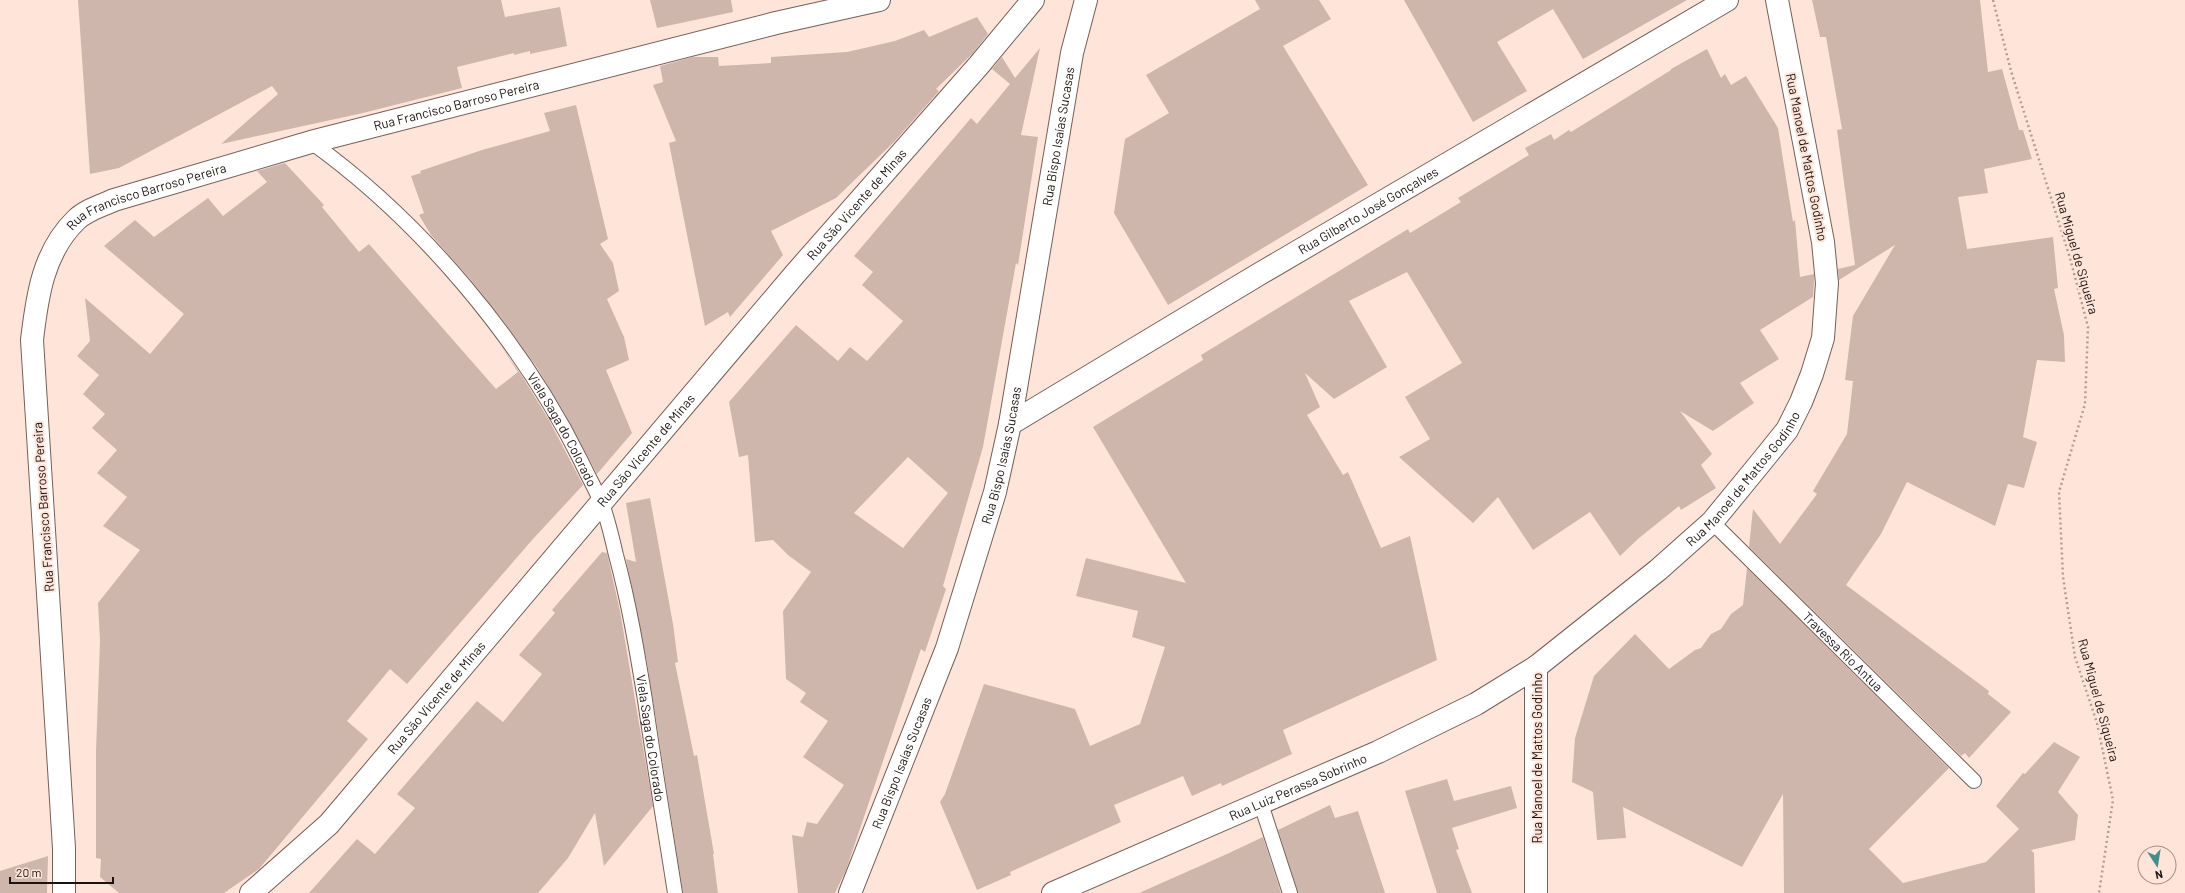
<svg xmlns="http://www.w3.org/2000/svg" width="2185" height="893" font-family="Barlow,sans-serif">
  <rect width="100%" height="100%" fill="#ffe4da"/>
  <g fill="#cfb6ac" fill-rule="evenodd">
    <polygon points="78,0 501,0 505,17 560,7 567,46 530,54 530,51 514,55 514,53 457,67 462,88 363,113 221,144 278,94 272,86 119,168 90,174"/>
    <polygon points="650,0 731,0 733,12 657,28"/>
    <polygon points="1255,0 1319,0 1331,19 1283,46 1368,185 1168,305 1114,213 1125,139 1169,113 1146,75 1260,9"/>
    <polygon points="1404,0 1687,0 1583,59 1553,9 1497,42 1527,91 1473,122"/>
    <polygon points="1812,0 1980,0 1988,72 2002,69 2019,130 2023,130 2032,159 1984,169 1988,193 1958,197 1967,249 2053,237 2058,288 2054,289 2064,335 2065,362 2037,360 2023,437 2037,442 2024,488 2008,484 1995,526 1907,482 1881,534 1846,585 1989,691 1988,694 2011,712 1969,758 1965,753 1961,756 1749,547 1753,509 1780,544 1817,494 1813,491 1847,434 1853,381 1845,380 1853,316 1895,245 1839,280 1838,269 1855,265 1837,130 1842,129 1826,37 1820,37"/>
    <polygon points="977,17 988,34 973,53 936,89 939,91 894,142 836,198 771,231 783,255 730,317 728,312 705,326 669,143 676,141 653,85 663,82 660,66 693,57 718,57 719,66 771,63 771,57 847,52 895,41 924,30 929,37"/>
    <path d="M1040,48l-19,87 17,2 -20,128 -2,-2 -33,184 -40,139 3,3 -21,63 -4,-3 -75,221 -11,23h-37l-6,-58 11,2 4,-15 10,2 27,-39 -41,-28 25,-36 -28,-19 6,-9 -20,-14 -3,-68 28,-39 -23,-17 -15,-15 -18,2 -7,-87 -9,2 -10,-55 67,-77 42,36 12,-14 17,14 36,-40 -41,-36 11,-13 -19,-16 117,-138 6,6 33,-40 -18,-15 10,-12 13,21zM908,457l40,36 -45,55 -49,-35z"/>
    <polygon points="1707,49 1721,78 1725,74 1731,85 1746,76 1778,128 1793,222 1795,220 1800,277 1814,274 1814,283 1813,297 1760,330 1779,359 1740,383 1754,403 1713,431 1680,411 1712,454 1701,465 1716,488 1681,510 1679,506 1639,538 1620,556 1590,512 1533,550 1498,497 1473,523 1399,457 1430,439 1405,397 1462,363 1407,272 1349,301 1387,367 1334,399 1305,373 1320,407 1307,415 1343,475 1348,472 1381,548 1410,536 1437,660 1283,730 1292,754 1222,786 1221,783 1192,796 1183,776 1114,805 1121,822 1010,872 1011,875 977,890 940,802 945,794 984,684 1075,709 1090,746 1140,724 1165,647 1132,637 1138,611 1076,596 1086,558 1186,583 1093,427 1203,360 1201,355 1408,229 1410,233 1461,202 1458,198 1529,155 1525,148 1551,134 1554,140 1569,130 1571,132 1671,70 1671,69"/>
    <polygon points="576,105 608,239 600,244 613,263 619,291 607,299 624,337 629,360 606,370 632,433 597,474 564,412 536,366 505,323 471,280 431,235 419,215 424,213 411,176 421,173 420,171 482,150 550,131 544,113"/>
    <polygon points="285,163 324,205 322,207 359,252 369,244 496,389 518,372 500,345 522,376 549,420 583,485 533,539 407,684 390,669 347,721 368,739 259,869 224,893 119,893 100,877 101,859 96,858 96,751 100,641 98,603 140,550 103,526 127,497 97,473 117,450 92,428 105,414 83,394 99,375 77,356 90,341 85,298 150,354 184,314 104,246 135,220 154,237 208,198 223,216 267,182 257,171"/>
    <polygon points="650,498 673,624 678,662 675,663 694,756 697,755 714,854 713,854 718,893 683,893 647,662 626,559 636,562 626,503"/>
    <polygon points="602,552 607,553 620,611 653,806 604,866 595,813 568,858 538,893 309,893 357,839 375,854 415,808 397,794 477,701 503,722 542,674 519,655 555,613 552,610"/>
    <polygon points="1747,568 1949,768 1869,849 1903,883 1986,862 2019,829 1996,806 2023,773 2025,774 2054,742 2080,757 2058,792 2078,815 2075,840 2031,850 2034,853 2035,893 1784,893 1783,794 1742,867 1623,807 1626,838 1597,840 1593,792 1572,782 1575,738 1594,676 1635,634 1669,669 1695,650 1701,648 1711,634 1721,629 1731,614 1743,605"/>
    <polygon points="1447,779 1454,801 1511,786 1517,808 1452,828 1459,849 1456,850 1472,893 1437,893 1405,791"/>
    <polygon points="1330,805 1335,818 1358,811 1385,893 1298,893 1278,830"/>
    <polygon points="1263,837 1281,893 1139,893 1227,854"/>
    <polygon points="48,856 47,893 0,893 0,871"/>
  </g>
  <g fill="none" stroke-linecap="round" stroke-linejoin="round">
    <defs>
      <g id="service">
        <path id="s1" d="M311,142c110,79 210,198 270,319 7,15 15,29 21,43 6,16 10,34 14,51 13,48 21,96 29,145 9,64 20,129 30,193"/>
        <path id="s2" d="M1712,522l262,259"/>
        <polyline points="1261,804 1290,893"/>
      </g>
      <g id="minor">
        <path id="s3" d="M1010,424l246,-148 471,-276"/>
        <polyline points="1536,667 1536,893"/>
        <path id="s4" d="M64,893v-45l-32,-508c5,-43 11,-88 44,-120 10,-10 25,-14 38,-20l197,-58 465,-119 103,-23"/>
        <path id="s5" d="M251,893l78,-69 466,-550 184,-209 54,-65"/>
        <path id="s6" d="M850,893l97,-245 48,-156 15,-68 62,-371 14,-53"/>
        <path id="s7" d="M1053,893l325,-141 98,-48 60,-37 122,-97 54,-48 50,-61 25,-31 14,-28 11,-28 11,-36 4,-55 -4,-41 -46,-242"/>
      </g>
    </defs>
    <use href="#service" stroke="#755f56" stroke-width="16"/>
    <use href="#minor" stroke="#755f56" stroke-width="24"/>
    <polyline stroke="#b39e96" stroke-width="2.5" stroke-dasharray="2 3" stroke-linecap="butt" points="1993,0 2011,71 2070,258 2088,327 2085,404 2059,492 2063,577 2075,657 2097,723 2113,800 2099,893"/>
    <use href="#service" stroke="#fff" stroke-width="14"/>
    <use href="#minor" stroke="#fff" stroke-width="22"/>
  </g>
  <g text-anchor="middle" stroke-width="4" stroke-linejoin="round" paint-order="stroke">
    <g font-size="13" fill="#1c1310" stroke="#ffe4da">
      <text dy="5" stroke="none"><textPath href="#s4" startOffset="1083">Rua Francisco Barroso Pereira</textPath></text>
      <text dy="5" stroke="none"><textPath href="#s6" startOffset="788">Rua Bispo Isaías Sucasas</textPath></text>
      <text transform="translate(1807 157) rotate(79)" y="5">Rua Manoel de Mattos Godinho</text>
      <text dy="5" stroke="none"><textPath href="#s4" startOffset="759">Rua Francisco Barroso Pereira</textPath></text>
      <text dy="5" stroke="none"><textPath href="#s5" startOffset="918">Rua São Vicente de Minas</textPath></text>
      <text dy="5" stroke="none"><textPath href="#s3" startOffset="417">Rua Gilberto José Gonçalves</textPath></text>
      <text transform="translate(2077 253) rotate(74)" y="5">Rua Miguel de Siqueira</text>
      <text dy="5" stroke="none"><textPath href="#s1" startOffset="385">Viela Saga do Colorado</textPath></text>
      <text dy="5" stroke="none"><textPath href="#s5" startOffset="594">Rua São Vicente de Minas</textPath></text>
      <text dy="5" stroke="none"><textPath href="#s6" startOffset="464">Rua Bispo Isaías Sucasas</textPath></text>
      <text dy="5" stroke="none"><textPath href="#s7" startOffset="815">Rua Manoel de Mattos Godinho</textPath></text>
      <text transform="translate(43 507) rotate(-94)" y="5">Rua Francisco Barroso Pereira</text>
      <text dy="5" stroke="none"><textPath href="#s2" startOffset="184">Travessa Rio Antua</textPath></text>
      <text dy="5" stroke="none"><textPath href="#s5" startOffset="270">Rua São Vicente de Minas</textPath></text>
      <text transform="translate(2099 700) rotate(75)" y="5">Rua Miguel de Siqueira</text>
      <text dy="5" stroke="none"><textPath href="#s1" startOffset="709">Viela Saga do Colorado</textPath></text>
      <text transform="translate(1537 758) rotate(-90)" y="5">Rua Manoel de Mattos Godinho</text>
      <text dy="5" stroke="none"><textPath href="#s6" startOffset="140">Rua Bispo Isaías Sucasas</textPath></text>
      <text dy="5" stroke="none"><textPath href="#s7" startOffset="267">Rua Luiz Perassa Sobrinho</textPath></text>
    </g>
  </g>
  <g transform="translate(2157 865) rotate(168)"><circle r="19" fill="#ffe4da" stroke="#a49089"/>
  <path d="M0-3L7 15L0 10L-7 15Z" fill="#458d8b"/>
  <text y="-6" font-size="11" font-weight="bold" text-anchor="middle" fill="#1c1310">N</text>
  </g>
  <path d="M10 877v6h103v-6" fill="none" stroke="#1c1310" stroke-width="2"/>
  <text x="16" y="877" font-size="12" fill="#1c1310" stroke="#ffe4da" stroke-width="3" paint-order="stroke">20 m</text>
</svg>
